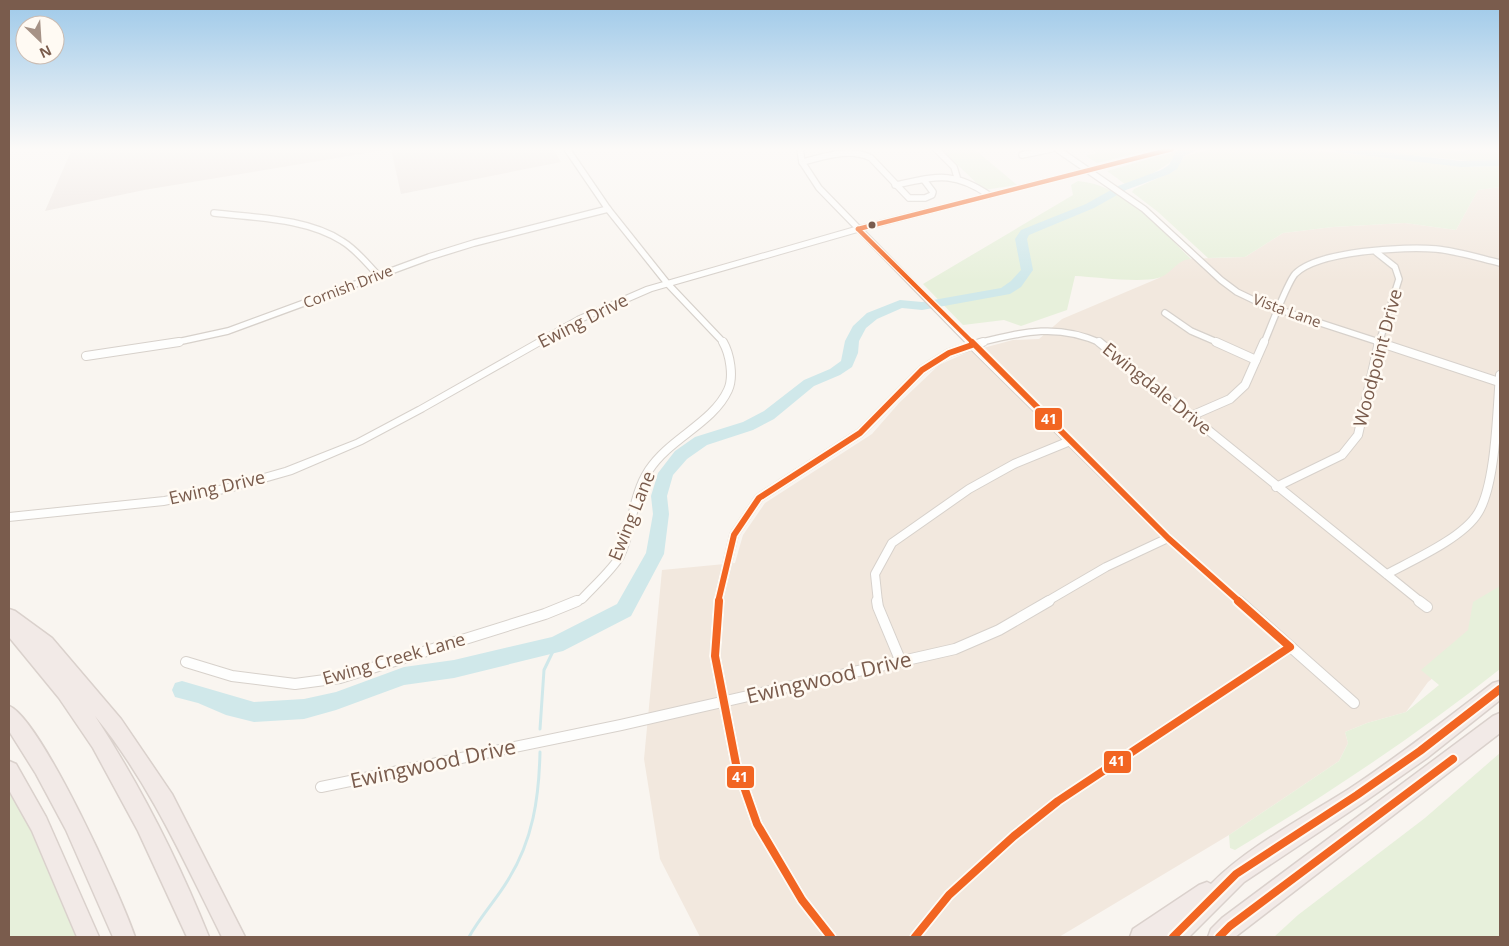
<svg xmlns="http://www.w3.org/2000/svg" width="1509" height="946" font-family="'Open Sans',sans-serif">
  <rect width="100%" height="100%" fill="#f9f5f0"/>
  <polygon fill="#f2e8de" points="1500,187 1500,624 1428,682 1406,712 1367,723 1345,732 1348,743 1339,761 1229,835 1059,937 700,937 660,859 644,759 662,570 735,563 743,535 765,503 872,434 899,403 939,365 968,352 1013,340 1039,339 1062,319 1159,278 1184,259 1245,257 1283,233 1333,227 1405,223 1456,230 1478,190"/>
  <polygon fill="#ede5e0" points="72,149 553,149 561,162 401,194 391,149 144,190 45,211"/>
  <g fill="#e7f0db">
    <polygon points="941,149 974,149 1017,185 984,190"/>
    <polygon points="1092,149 1154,149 1097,163 1086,156 1096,153"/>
    <path d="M1183,149h5c-10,2 -11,8 -19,14 -13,10 -29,16 -44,21l-18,-13z"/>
    <polygon points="1213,149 1303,149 1471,167 1500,166 1500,187 1478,190 1456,230 1405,223 1333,227 1283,233 1245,257 1208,258 1158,212 1132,192 1134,189 1174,171 1185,156"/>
    <polygon points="1351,149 1467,151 1463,149 1500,149 1500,160 1470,161"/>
    <path d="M1078,181c47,4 81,47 113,78 -14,0 -20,16 -33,19 -19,5 -62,-1 -83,-2l-8,34 -46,16 -17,-6 -41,5 -40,-41 150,-89 -2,-10z"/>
    <path d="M1500,586v83c-84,67 -174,126 -265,181l-5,-2 -1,-13 110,-74 9,-18 -3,-11 22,-9 39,-11 33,-27 -18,-15 47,-40 5,-28z"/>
    <polygon points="1500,753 1500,937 1274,937 1298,915 1425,818"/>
    <polygon points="9,786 18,802 64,906 76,937 9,937"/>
  </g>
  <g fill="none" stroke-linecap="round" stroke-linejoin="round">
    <g stroke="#d0e8ea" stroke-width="3">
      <polyline points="540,729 544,670 556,645"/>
      <path d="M469,937c11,-20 27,-37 39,-57 25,-40 31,-82 32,-128"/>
    </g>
    <g fill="#d0e8ea" fill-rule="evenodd">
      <polygon points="1181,149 1200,149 1184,156 1177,169 1169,174 1126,190 1094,208 1029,235 1027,239 1033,270 1021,287 1010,294 922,310 902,308 877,319 866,328 859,341 858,353 852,367 840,375 814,386 774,419 753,430 707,445 687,459 673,475 667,496 669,514 664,554 631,616 563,651 454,678 404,685 336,710 304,719 254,722 226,715 198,703 175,697 172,690 175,683 182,681 254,702 304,699 336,692 404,667 454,660 552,637 617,604 646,553 653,514 651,496 658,473 675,451 695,437 743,422 764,411 804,380 830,369 841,361 845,341 853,326 867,313 900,300 922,302 1001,288 1011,281 1021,270 1015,239 1021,230 1086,204 1118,186 1161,170 1169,165 1176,152"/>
      <polygon points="1332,149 1359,149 1461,161 1500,160 1500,166 1461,167 1337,152"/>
    </g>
    <defs>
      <g id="minor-far2">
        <polyline points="567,149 608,209 667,283 724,343"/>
        <polyline points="800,149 802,162 819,188 970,343"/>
        <polyline points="936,149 954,167 957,177"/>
        <polyline points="1057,149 1144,209 1221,280 1237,292 1262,304 1382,343"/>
        <polyline points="1022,155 1051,149"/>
        <path d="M802,162c22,-5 47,-15 69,-4l38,40h16l7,-3 1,-3 -9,-12"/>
        <path d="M895,185c41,-8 57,-15 94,10"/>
        <path d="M214,213c42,5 92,5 128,28 15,9 25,23 37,35"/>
        <polyline points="1376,252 1395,267 1399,279 1379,343"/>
        <polyline points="1165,313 1191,331 1219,343"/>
        <polyline points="173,343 228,331 429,257 474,243 608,209"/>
        <path d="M978,343c45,-11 79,-20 123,0"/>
        <path d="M1264,343c6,-14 23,-60 31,-69 22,-23 110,-28 141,-25 21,2 43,9 64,14"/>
      </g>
      <g id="minor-far1">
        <polyline points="969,342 1168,538 1240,602"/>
        <polyline points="1099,342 1421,602"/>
        <polyline points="1216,342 1256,360"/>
        <polyline points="1378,342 1499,382"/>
        <polyline points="86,356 179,342"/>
        <polyline points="1191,416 1230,399 1245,385 1264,342"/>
        <polyline points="1276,487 1342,455 1358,435 1379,342"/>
        <path d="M1387,574c26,-14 76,-36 91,-61 18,-29 19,-102 22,-138"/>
        <path d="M574,602l8,-3c10,-11 32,-31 38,-43 13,-28 12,-60 29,-86 21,-32 64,-47 79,-80 6,-13 2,-36 -5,-48"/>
        <polyline points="718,602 734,535 759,498 860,433 922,370 949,353 983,342"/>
        <polyline points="878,602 875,574 892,543 969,489 1014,464 1070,441"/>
        <polyline points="1046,602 1106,567 1168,538"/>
      </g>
      <g id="minor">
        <polyline points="719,601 715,656 736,764 757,824 802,900 831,937"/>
        <polyline points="877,601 878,607 901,662"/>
        <polyline points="1239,601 1354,703"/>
        <polyline points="1419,601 1427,607"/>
        <polyline points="186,662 232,676 295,684 340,678 545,614 577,601"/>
        <polyline points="321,787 621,725 955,649 999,630 1049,601"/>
        <polyline points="915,937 949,895 1014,836 1058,801 1290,647"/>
      </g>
      <polygon id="tertiary" points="1166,149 1175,149 861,231 652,291 583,321 424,411 362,444 292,474 229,492 164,505 9,521 9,513 164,497 229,484 285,468 356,440 418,407 577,317 646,287 855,227"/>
      <g id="motorway">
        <path d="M9,609l6,2 37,27 69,81 51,75 73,143h-23c-38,-76 -73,-155 -127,-221 45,69 83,144 114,221h-22l-49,-106 -45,-83 -34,-50 -50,-61z"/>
        <path d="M1500,681v19l-73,58 -63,44 -120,80 -55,55h-59l3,-8 66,-44 8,-3 4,2c38,-38 92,-66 138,-95 50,-33 97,-70 144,-106z"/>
        <path d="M9,706c32,13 113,192 126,231h-22l-47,-107 -30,-56 -27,-43z"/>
        <polygon points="1500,713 1500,733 1235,937 1208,937 1211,929 1222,918 1493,716"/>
        <polygon points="9,761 16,764 46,817 99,937 77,937 32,831 9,790"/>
      </g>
    </defs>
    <use href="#minor-far2" stroke="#d7d1cb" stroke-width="8"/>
    <use href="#minor-far1" stroke="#d7d1cb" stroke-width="10"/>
    <use href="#minor" stroke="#d7d1cb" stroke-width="12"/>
    <use href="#tertiary" stroke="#d7d1cb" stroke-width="2"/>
    <use href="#motorway" stroke="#dad1cc" stroke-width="3"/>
    <use href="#minor-far2" stroke="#fefefd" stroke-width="5.5"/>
    <use href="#minor-far1" stroke="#fefefd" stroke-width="8"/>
    <use href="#minor" stroke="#fefefd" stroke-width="10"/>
    <use href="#tertiary" fill="#fefefd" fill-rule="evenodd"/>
    <use href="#motorway" fill="#f2eae7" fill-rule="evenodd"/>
    <defs>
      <g id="bus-1-far2">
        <polyline points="858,229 973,343"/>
        <polyline points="858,229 1172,149"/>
      </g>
      <g id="bus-1-far1">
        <polyline points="972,342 1168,538 1240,602"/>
        <polyline points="718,602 734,535 759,498 860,433 922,370 949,353 972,345"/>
      </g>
      <g id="bus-1">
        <polyline points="719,601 715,656 736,764 757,824 802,900 831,937"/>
        <polyline points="915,937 949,895 1014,836 1058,801 1290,647 1238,601"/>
        <polyline points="1173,937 1236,874 1357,795 1420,751 1500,689"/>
        <polyline points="1219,937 1230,926 1453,759"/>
      </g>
    </defs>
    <use href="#bus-1-far2" stroke="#fffaf3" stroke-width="7"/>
    <use href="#bus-1-far1" stroke="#fffaf3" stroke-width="10"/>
    <use href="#bus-1" stroke="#fffaf3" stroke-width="12"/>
    <use href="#bus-1-far2" stroke="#f26522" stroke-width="4.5"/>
    <use href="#bus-1-far1" stroke="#f26522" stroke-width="6"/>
    <use href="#bus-1" stroke="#f26522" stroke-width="8"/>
  </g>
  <linearGradient id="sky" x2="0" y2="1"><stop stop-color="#9ec9e9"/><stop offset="0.53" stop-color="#fcfaf8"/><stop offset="1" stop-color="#fcfaf8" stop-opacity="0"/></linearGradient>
  <rect width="1509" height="281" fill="url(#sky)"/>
  <circle fill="#7a5c4d" stroke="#fffaf3" stroke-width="2" cx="872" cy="225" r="4.5"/>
  <g text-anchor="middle" stroke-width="5" stroke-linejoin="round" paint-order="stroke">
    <g font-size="15" fill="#7a5c4d" stroke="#fffaf3">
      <text transform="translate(348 287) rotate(-21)" y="5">Cornish Drive</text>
      <text transform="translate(1287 311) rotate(20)" y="5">Vista Lane</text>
    </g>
    <g font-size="18" fill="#7a5c4d" stroke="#fffaf3">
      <text transform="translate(583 321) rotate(-27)" y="6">Ewing Drive</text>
      <text transform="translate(1378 358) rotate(-75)" y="6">Woodpoint Drive</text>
      <text transform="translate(1157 389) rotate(39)" y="6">Ewingdale Drive</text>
      <text transform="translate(217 488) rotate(-13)" y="6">Ewing Drive</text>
      <text transform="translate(632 516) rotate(-68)" y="6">Ewing Lane</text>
      <text transform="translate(394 659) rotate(-16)" y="6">Ewing Creek Lane</text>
    </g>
    <g font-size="21" fill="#7a5c4d" stroke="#fffaf3">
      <text transform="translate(829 678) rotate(-13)" y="7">Ewingwood Drive</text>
      <text transform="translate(433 764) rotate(-12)" y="7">Ewingwood Drive</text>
    </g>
  </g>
  <g stroke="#fffaf3" stroke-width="2">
    <rect x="1034" y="407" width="29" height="24" rx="5" fill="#f26522"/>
    <rect x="1103" y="750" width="29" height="24" rx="5" fill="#f26522"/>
    <rect x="726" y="765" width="29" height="24" rx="5" fill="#f26522"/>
  </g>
  <g font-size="14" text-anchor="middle" font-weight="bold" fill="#fff">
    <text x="1049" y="424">41</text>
    <text x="1117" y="766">41</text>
    <text x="740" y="782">41</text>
  </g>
  <rect width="1509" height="946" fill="none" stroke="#7a5c4d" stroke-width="20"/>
  <g transform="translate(40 40) rotate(155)"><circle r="24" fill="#fffaf3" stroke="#cabbb1"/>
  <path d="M0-4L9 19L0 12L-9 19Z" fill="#a69286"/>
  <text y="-8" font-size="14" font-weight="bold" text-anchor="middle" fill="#7a5c4d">N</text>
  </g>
</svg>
